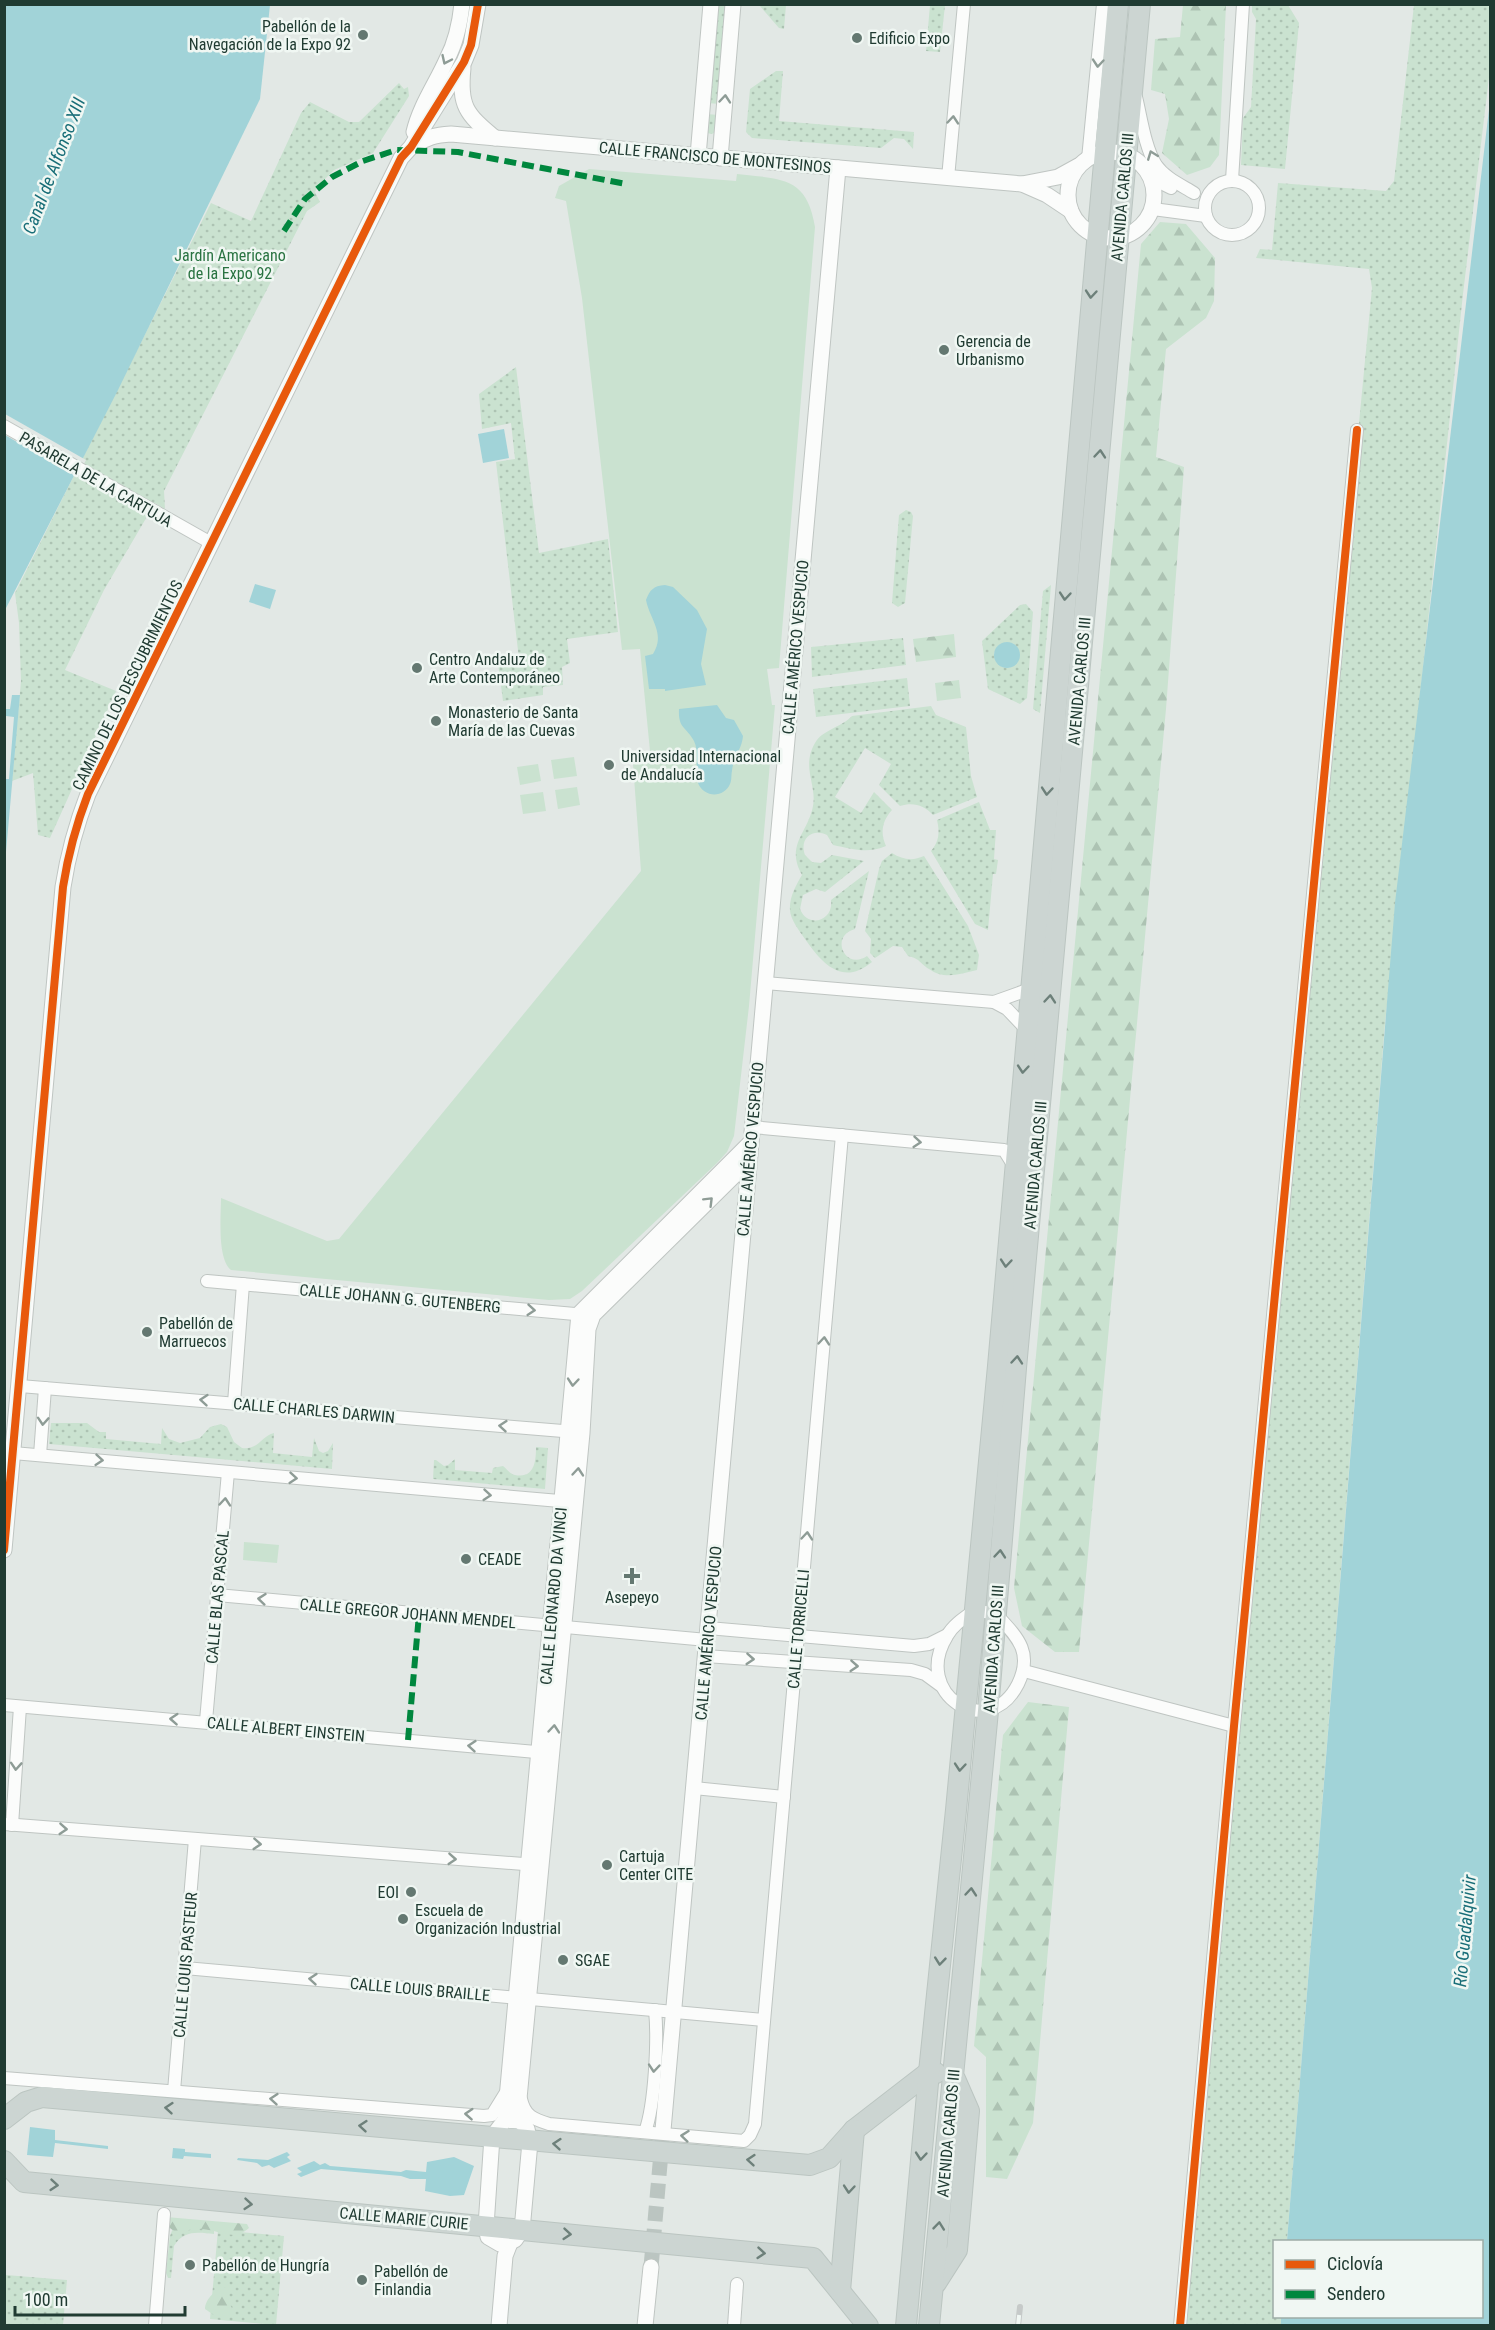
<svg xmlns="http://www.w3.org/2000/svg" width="1495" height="2330" font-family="'Roboto Condensed',sans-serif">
  <defs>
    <pattern id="grass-dots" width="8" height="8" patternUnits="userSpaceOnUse" patternTransform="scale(1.5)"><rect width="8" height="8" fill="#cae2d0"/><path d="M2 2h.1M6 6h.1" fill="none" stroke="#adc3b3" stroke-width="1.8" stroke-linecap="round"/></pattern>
    <pattern id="forest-firs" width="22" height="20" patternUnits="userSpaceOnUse" patternTransform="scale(1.5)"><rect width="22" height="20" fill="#cae2d0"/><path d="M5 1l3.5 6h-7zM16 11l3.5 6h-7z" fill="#adc3b3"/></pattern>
  </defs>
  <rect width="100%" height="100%" fill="#e2e8e5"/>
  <g fill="url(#grass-dots)" fill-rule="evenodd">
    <polygon points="717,5 728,5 719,104 708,103"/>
    <polygon points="759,5 786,5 784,29 779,28"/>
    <polygon points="930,5 945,5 940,52 926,51"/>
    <polygon points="1252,5 1288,5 1299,23 1285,169 1241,165 1243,118 1251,107 1256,19 1252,12"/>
    <polygon points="1414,5 1490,5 1490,69 1463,294 1385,1023 1287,2241 1274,2242 1274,2316 1281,2317 1281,2325 1183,2326 1289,1150 1372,288 1369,269 1256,258 1260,249 1272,250 1278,183 1386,191 1394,181"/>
    <polygon points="776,71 783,71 779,121 914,132 913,149 904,139 894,138 881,148 752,138 746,132 750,89"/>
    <polygon points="399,83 404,89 408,87 409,96 373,153 334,170 318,186 315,192 320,202 307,211 164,491 165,509 155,503 104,590 65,670 116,691 50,838 38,835 33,773 12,781 21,681 19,623 15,593 211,203 251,221 301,113 310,102 349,122 359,122"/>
    <polygon points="707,114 718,115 715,132 712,134 707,133"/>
    <polygon points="516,367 539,553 608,539 618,632 567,639 570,663 562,667 563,685 543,687 543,695 503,701 498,663 519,659 496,462 515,459 511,423 482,429 479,394"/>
    <polygon points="906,510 911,512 913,516 905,603 898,607 892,603 899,515"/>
    <polygon points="1051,585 1040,713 1033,709 1043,591"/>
    <path d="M1026,604l7,8 -6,86 -7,6 -32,-15 -6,-48 38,-36zM1006,642l8,2 -4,24 -8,-1 -8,-14 4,-7z"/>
    <polygon points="903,638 906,665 812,677 811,647"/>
    <polygon points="907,678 910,706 816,717 813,689"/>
    <path d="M931,706l5,9 30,12 5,49 6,21 -44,18c-9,-10 -20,-13 -33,-9l-21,-21 12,-21 -26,-16 -30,49 26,16 13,-21 18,18c-10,11 -12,23 -6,36 -18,8 -34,3 -53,-1l-6,-10c-15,-7 -28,4 -22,20l7,7 9,1 11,-8 32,6 -39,31 -9,-3 -13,6 -3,14c8,20 34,12 31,-9l38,-29 -14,58c-26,7 -10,42 12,27l5,6c-29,24 -49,3 -67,-23 -5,-7 -15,-20 -15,-29 -1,-12 6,-25 12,-35 -17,-30 6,-42 11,-69 4,-21 -12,-39 2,-63 7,-13 27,-16 37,-27z"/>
    <path d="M979,802l11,28h6l-2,29 4,1 -2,14h-3l-5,56 -13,-6 -44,-73c8,-9 9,-19 6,-31z"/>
    <path d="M892,853c11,7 21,8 32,3l44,70 11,29 -2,15c-17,4 -33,10 -48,-1 -10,-6 -8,-10 -21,-13l-6,-9 -9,-1 -18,12 -5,-5 1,-14 -6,-8 14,-62 3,-8z"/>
    <path d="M51,1423h36l12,9h7v7l55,5 1,-16 7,11 11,4 20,-5 10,-11 11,-3 6,3 7,15 8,6c17,2 19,-12 32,-15l-1,20 39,4 2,-19 5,13 4,2 5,-2 5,-8 -1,26 -283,-25z"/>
    <path d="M536,1447l12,1 -3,41 -112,-10 1,-19h2l8,6 4,-1 7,-6v11l37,3 1,-5 10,-2c4,3 7,8 12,9 20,4 21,-15 21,-28z"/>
    <path d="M214,2227v7c-16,-2 -31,-4 -40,12l-3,32h-3l-2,-5 4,-37 3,-8z"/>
    <polygon points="218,2230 284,2236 276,2325 210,2319"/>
    <polygon points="6,2275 67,2280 63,2325 5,2325"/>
  </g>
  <g fill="url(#forest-firs)">
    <polygon points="1183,5 1226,5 1219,155 1210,167 1187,175 1162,153 1169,119 1165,94 1151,90 1155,39 1180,37"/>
    <polygon points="1160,222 1186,224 1215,258 1214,301 1206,318 1166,349 1156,457 1184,467 1166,709 1079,1652 1055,1652 1022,1626 1014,1588 1141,244"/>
    <polygon points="954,634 956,657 916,662 913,639"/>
    <polygon points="959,680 961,698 937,701 935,683"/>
    <polygon points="1028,1702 1069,1707 1033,2123 1007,2179 986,2177 986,2057 974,2046 1003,1735"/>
    <path d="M166,2217l81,7 2,4c-16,14 -30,2 -47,1 -9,-1 -17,2 -25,4l-10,-7z"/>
    <path d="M226,2287l3,3 -2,10 5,8 -1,4c-10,8 -16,4 -26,-3 0,-10 11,-20 21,-22z"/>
  </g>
  <g fill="#cae2d0">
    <path d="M589,169l147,12 1,-7c44,5 70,2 78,53l-36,441 -12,1 5,36h3l-26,301 -15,130 -7,16 -10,11 -135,128 -12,8 -21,1 -318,-30c-14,-11 -10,-54 -10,-72l106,43 12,-2 302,-368 -9,-120h18l-10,-102 -18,1 -40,-352 -16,-97 -11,-3 4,-12z"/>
    <polygon points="574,757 577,776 554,779 551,760"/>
    <polygon points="538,764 541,781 520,785 517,767"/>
    <polygon points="577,787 580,805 558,809 555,790"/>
    <polygon points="543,792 546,811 523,814 520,795"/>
    <polygon points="244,1542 279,1545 277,1563 243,1560"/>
  </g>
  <g fill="#a1d3d8">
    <polygon points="5,5 270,5 260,99 118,390 5,610"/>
    <polygon points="1490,101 1490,2325 1281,2325 1281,2316 1482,2316 1482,2242 1287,2241 1395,903"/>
    <polygon points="504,429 509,458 483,463 478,434"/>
    <polygon points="255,584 276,590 270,609 249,602"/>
    <path d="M665,585l8,2 24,23 10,19 -6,35 5,21 -41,6v-2h-16l-4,-33 8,-2c13,-20 -3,-34 -7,-54 4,-10 7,-14 19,-15z"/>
    <circle cx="1007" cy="655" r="13"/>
    <polygon points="12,695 20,695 5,863 5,779 9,779 14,717 6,716 5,736 4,709 10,709"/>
    <path d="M717,705l9,13 8,2 9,16c-1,13 -10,22 -11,35 -1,4 0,9 -2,13 -6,14 -26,14 -32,-1 -4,-13 2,-29 -4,-42 -8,-15 -16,-12 -15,-32z"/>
    <polygon points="30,2127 55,2130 55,2140 108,2146 108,2149 55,2143 53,2157 27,2155"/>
    <polygon points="173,2148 185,2149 185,2152 211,2154 211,2158 184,2156 183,2159 172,2158"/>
    <polygon points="287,2152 290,2155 287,2157 291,2161 274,2168 269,2165 262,2167 257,2163 237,2160 238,2158 268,2160"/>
    <polygon points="454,2157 474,2166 464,2195 450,2196 425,2191 426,2179 410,2179 401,2176 321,2169 301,2177 297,2174 302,2172 297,2168 314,2161 320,2165 325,2163 330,2166 401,2172 406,2170 426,2172 427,2162"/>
  </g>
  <polygon fill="#e2e8e5" points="5,414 86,460 77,477 5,435"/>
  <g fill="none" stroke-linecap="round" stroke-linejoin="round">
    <polyline stroke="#bbc5c1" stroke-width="15" stroke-dasharray="15 8" stroke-linecap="butt" points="651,2267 663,2130"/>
    <defs>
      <g id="minor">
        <path d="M1136,97c5,20 9,51 20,68 9,13 25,20 38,28"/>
        <polyline points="1088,159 1103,4"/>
        <polyline points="948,178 964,4"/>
        <polyline points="1151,178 1171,188"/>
        <polyline points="1232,180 1243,4"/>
        <circle cx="1232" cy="208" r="27"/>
        <polyline points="1153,209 1206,216"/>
        <polyline points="4,426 211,543"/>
        <polyline points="765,983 994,1002 1030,989"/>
        <polyline points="994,1002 1007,1009 1026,1029"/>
        <polyline points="752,1127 1004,1150 1014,1166"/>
        <polyline points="207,1281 586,1315"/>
        <polyline points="20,1386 575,1432"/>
        <polyline points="234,1403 243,1284"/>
        <polyline points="13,1453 571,1502"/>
        <polyline points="40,1455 45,1388"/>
        <polyline points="217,1595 707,1640"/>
        <path d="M974,1611l21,2c21,23 39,38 23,71 -30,59 -107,10 -71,-48 6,-11 17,-18 27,-25z"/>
        <polyline points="708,1628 914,1646 929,1644 947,1635"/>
        <polyline points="705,1656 911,1670 925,1674 940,1685"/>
        <polyline points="1024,1671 1234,1726"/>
        <polyline points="4,1705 547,1753"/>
        <polyline points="206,1721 228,1472"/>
        <polyline points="694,1788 784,1797"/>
        <polyline points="4,1824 536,1865"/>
        <polyline points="12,1825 20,1707"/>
        <polyline points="185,1968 764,2020"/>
        <polyline points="4,2078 484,2116 492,2115 505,2094"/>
        <polyline points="174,2091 195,1839"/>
        <path d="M521,2099c4,17 12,20 28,25l195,17 6,-6 5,-11 87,-989"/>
        <path d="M645,2132c10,-28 13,-93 10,-122"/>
        <polyline points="155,2326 164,2214"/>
        <polyline points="734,2326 737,2284"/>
        <polyline points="1180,2326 1234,1726 1357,430"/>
      </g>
      <g id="tertiary">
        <path d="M463,68c-4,38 3,46 32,70"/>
        <path d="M414,132c6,-26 22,-48 33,-73 9,-17 13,-36 15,-55"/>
        <path d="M414,146c12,-9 22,-11 37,-12l571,50 25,11 24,16"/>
        <circle cx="1111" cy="195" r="43"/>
        <polyline points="698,156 711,4"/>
        <polyline points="720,158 733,4"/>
        <polyline points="1022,184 1058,177 1078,166"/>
        <path d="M4,1550l59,-663c5,-32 13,-62 25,-93l313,-636 10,-11 53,-85 7,-17 7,-41"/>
        <polyline points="505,2120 579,1314 750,1143"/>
        <polygon points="505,2120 520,2121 527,2129 530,2142 522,2230 515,2240 500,2244 488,2237 486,2226 492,2137"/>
        <polyline points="520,2121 518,2109 582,1433 588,1329 593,1315 748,1162"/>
        <polyline points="663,2130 838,168"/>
        <polyline points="499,2326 505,2256 510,2243"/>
        <polyline points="645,2326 651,2267"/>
      </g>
      <g id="primary">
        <polyline points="4,2119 26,2102 42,2097 810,2165 829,2158 854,2130 929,2072 936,2073"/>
        <polyline points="4,2161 24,2182 813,2258 868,2326"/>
        <polyline points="936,2283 957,2250 969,2111 955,2079"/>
        <polyline points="840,2291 854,2130"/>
        <polyline points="906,2326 929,2072 956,1810 998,1366 1118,4"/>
        <polyline points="929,2326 988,1711 1016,1368 1140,4"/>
      </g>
    </defs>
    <use href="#minor" stroke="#bfc5c2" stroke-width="14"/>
    <use href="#tertiary" stroke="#bfc5c2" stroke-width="17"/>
    <use href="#primary" stroke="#bbc5c1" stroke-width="22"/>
    <use href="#minor" stroke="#fbfcfb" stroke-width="12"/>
    <use href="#tertiary" stroke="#fbfcfb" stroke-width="15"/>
    <use href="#primary" stroke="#ccd5d2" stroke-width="20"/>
    <defs>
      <polyline id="rail" points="1018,2326 1020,2307"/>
    </defs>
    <use href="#rail" stroke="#c6cac9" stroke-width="6"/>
    <use href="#rail" stroke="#f0f7f3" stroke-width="4" stroke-dasharray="11" stroke-linecap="butt"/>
    <g stroke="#00873e" stroke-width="6" stroke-dasharray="12 6" stroke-linecap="butt">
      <polyline points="284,231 305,199 332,177 363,161 396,150 458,152 626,184"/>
      <polyline points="408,1740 419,1614"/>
    </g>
    <defs>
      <g id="cycleway">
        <path d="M4,1550l59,-663c5,-32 13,-62 25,-93l313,-636 10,-11 53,-85 7,-17 7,-41"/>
        <polyline points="1180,2326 1234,1726 1357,430"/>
      </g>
    </defs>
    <use href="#cycleway" stroke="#f0f7f3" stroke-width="11"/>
    <use href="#cycleway" stroke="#e8590c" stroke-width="8"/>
  </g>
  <defs><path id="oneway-chevron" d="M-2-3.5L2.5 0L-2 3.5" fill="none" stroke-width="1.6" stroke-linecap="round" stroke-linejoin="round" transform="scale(1.5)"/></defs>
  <g stroke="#8e9c96">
    <use href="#oneway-chevron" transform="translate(446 60) rotate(115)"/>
    <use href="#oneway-chevron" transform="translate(1098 63) rotate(95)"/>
    <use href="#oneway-chevron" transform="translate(725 99) rotate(-85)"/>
    <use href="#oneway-chevron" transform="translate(953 120) rotate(-85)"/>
    <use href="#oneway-chevron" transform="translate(1152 155) rotate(-111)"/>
    <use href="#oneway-chevron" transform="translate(917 1142) rotate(5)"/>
    <use href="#oneway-chevron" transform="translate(709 1201) rotate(-45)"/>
    <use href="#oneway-chevron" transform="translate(531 1310) rotate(5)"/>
    <use href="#oneway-chevron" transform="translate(824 1341) rotate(-85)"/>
    <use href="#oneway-chevron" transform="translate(573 1382) rotate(95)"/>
    <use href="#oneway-chevron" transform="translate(204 1400) rotate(-175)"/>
    <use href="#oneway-chevron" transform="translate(43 1421) rotate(94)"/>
    <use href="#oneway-chevron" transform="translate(503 1426) rotate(-175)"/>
    <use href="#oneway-chevron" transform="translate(99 1460) rotate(5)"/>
    <use href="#oneway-chevron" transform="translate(578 1472) rotate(-85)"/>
    <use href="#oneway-chevron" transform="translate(293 1478) rotate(5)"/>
    <use href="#oneway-chevron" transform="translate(487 1495) rotate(5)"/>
    <use href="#oneway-chevron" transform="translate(225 1502) rotate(-85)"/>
    <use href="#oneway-chevron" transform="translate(807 1536) rotate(-85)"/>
    <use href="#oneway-chevron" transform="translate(262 1599) rotate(-174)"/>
    <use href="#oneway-chevron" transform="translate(750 1659) rotate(4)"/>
    <use href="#oneway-chevron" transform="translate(854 1666) rotate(4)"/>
    <use href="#oneway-chevron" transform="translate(174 1719) rotate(-176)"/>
    <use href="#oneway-chevron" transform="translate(554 1729) rotate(-85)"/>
    <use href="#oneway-chevron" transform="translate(472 1746) rotate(-175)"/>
    <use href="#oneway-chevron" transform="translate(16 1766) rotate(94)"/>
    <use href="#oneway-chevron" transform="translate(63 1829) rotate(4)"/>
    <use href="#oneway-chevron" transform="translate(257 1844) rotate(4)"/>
    <use href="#oneway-chevron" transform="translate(452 1859) rotate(4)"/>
    <use href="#oneway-chevron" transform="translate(313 1979) rotate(-175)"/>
    <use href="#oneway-chevron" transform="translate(654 2068) rotate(95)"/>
    <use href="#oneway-chevron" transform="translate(274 2099) rotate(-175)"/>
    <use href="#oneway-chevron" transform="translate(469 2114) rotate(-176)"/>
    <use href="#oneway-chevron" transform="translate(685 2136) rotate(-174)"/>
  </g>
  <g stroke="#6d807a">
    <use href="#oneway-chevron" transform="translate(1091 294) rotate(95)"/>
    <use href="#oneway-chevron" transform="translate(1100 454) rotate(-85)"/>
    <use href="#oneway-chevron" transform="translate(1065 596) rotate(95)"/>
    <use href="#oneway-chevron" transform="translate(1047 791) rotate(95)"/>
    <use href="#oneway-chevron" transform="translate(1050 999) rotate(-85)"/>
    <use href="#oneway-chevron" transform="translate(1023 1069) rotate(95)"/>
    <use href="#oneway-chevron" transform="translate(1006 1263) rotate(95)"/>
    <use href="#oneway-chevron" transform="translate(1017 1360) rotate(-85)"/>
    <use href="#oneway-chevron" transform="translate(1000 1554) rotate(-85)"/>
    <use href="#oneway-chevron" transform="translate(960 1767) rotate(95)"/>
    <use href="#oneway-chevron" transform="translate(971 1892) rotate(-85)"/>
    <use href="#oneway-chevron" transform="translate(940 1961) rotate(96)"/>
    <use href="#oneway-chevron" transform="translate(169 2108) rotate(-175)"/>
    <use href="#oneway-chevron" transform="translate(363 2126) rotate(-175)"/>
    <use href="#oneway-chevron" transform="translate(557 2144) rotate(-175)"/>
    <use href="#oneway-chevron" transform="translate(921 2156) rotate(95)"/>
    <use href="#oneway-chevron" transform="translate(751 2160) rotate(-175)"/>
    <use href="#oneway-chevron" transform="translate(54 2185) rotate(5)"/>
    <use href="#oneway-chevron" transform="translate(849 2189) rotate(95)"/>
    <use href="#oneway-chevron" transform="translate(248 2204) rotate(5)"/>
    <use href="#oneway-chevron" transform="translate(939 2226) rotate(-84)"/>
    <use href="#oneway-chevron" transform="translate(567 2234) rotate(5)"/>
    <use href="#oneway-chevron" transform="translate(761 2253) rotate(5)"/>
  </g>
  <g fill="#647871" stroke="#f0f7f3" stroke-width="2">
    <circle cx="363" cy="35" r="6"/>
    <circle cx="857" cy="38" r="6"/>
    <circle cx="944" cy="350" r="6"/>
    <circle cx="417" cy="668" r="6"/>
    <circle cx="436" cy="721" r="6"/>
    <circle cx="609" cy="765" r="6"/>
    <circle cx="147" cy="1332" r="6"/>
    <circle cx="466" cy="1559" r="6"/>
    <path d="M629 1567h6v6h6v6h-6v6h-6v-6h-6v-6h6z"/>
    <circle cx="607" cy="1865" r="6"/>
    <circle cx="411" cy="1892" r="6"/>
    <circle cx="403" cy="1919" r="6"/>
    <circle cx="563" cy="1960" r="6"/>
    <circle cx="190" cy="2265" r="6"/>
    <circle cx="362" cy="2280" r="6"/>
  </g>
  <g text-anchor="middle" stroke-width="5" stroke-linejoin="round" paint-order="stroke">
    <g font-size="16" fill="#203b32" stroke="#f0f7f3" text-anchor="start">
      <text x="351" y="32" text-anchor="end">Pabellón de la<tspan x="351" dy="18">Navegación de la Expo 92</tspan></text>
      <text x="869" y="44">Edificio Expo</text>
      <text x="956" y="347">Gerencia de<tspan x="956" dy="18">Urbanismo</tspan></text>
      <text x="429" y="665">Centro Andaluz de<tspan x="429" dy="18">Arte Contemporáneo</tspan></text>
      <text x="448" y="718">Monasterio de Santa<tspan x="448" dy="18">María de las Cuevas</tspan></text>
      <text x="621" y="762">Universidad Internacional<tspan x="621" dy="18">de Andalucía</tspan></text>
      <text x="159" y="1329">Pabellón de<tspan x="159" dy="18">Marruecos</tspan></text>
      <text x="478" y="1565">CEADE</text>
      <text x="632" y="1603" text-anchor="middle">Asepeyo</text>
      <text x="619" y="1862">Cartuja<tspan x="619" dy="18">Center CITE</tspan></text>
      <text x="399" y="1898" text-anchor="end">EOI</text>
      <text x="415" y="1916">Escuela de<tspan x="415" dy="18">Organización Industrial</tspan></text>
      <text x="575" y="1966">SGAE</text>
      <text x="202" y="2271">Pabellón de Hungría</text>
      <text x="374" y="2277">Pabellón de<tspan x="374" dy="18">Finlandia</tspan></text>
    </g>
    <g font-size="16" fill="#203b32" stroke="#f0f7f3">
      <text transform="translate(715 157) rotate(5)" y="6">CALLE FRANCISCO DE MONTESINOS</text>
      <text transform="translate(1122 197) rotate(-85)" y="6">AVENIDA CARLOS III</text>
      <text transform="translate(96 479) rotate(30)" y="6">PASARELA DE LA CARTUJA</text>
      <text transform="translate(795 647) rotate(-85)" y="6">CALLE AMÉRICO VESPUCIO</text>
      <text transform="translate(1079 681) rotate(-85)" y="6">AVENIDA CARLOS III</text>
      <text transform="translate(127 685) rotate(-64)" y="6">CAMINO DE LOS DESCUBRIMIENTOS</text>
      <text transform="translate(750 1149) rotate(-85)" y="6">CALLE AMÉRICO VESPUCIO</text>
      <text transform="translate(1035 1165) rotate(-85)" y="6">AVENIDA CARLOS III</text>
      <text transform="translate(400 1298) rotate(5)" y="6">CALLE JOHANN G. GUTENBERG</text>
      <text transform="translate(314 1410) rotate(5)" y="6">CALLE CHARLES DARWIN</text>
      <text transform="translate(553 1596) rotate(-85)" y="6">CALLE LEONARDO DA VINCI</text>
      <text transform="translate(217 1597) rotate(-85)" y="6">CALLE BLAS PASCAL</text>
      <text transform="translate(408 1613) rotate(5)" y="6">CALLE GREGOR JOHANN MENDEL</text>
      <text transform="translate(798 1629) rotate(-85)" y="6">CALLE TORRICELLI</text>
      <text transform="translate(708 1633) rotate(-85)" y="6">CALLE AMÉRICO VESPUCIO</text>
      <text transform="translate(993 1649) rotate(-86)" y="6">AVENIDA CARLOS III</text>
      <text transform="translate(286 1729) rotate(5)" y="6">CALLE ALBERT EINSTEIN</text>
      <text transform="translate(185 1965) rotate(-85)" y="6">CALLE LOUIS PASTEUR</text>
      <text transform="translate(420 1989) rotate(5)" y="6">CALLE LOUIS BRAILLE</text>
      <text transform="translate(948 2133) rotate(-85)" y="6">AVENIDA CARLOS III</text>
      <text transform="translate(404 2218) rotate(5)" y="6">CALLE MARIE CURIE</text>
    </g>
    <g font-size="16" fill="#297341" stroke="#f0f7f3">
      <text x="230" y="261">Jardín Americano<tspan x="230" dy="18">de la Expo 92</tspan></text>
    </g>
    <g font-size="18" font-style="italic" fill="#196e78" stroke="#f0f7f3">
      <text transform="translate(54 166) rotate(-69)" y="6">Canal de Alfonso XIII</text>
      <text transform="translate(1465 1931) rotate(-85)" y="6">Río Guadalquivir</text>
    </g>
  </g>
  <rect width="1495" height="2330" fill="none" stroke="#203b32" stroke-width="12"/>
  <rect x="1273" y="2240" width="210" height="78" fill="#f0f7f3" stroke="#9daca6" stroke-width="1.5"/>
  <rect x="1285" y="2260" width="30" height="9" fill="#e8590c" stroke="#9daca6" stroke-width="1.5"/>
  <text x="1327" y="2270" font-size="18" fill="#203b32">Ciclovía</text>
  <rect x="1285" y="2290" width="30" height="9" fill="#00873e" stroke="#9daca6" stroke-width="1.5"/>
  <text x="1327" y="2300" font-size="18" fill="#203b32">Sendero</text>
  <path d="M15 2306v9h170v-9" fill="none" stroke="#203b32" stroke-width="3"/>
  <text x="24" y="2306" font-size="18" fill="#203b32" stroke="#f0f7f3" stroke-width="4.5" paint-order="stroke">100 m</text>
</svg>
